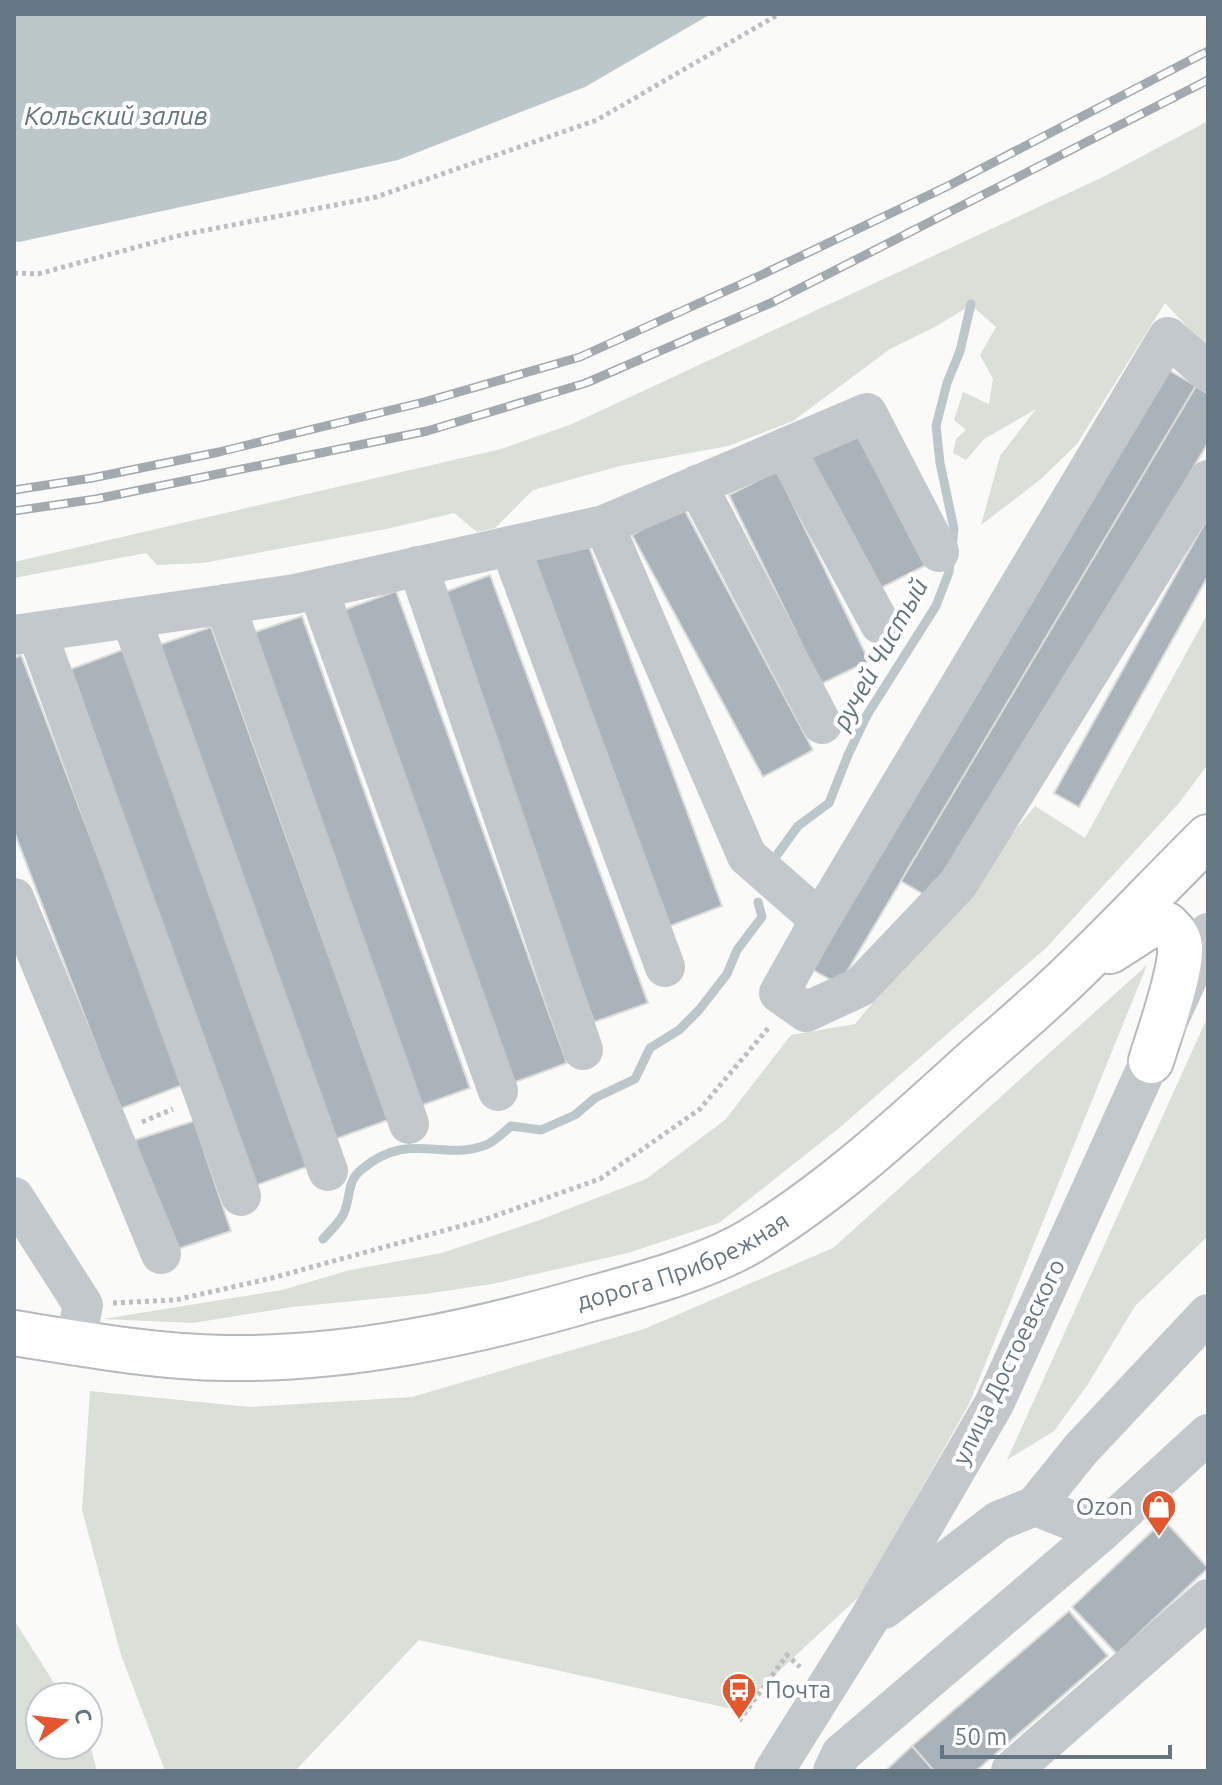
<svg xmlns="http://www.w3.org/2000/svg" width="1222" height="1785" font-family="Ubuntu,sans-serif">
  <rect width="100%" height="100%" fill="#fafaf8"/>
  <g fill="#dadfd7">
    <polygon points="1208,121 1208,349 1165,303 1077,444 1041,479 981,525 1000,456 1036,409 984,439 966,460 953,453 956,439 966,430 954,420 963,392 989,404 993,379 980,355 996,327 971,305 935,327 890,349 793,421 728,446 620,466 533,490 495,528 477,532 454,513 391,528 203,563 157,565 146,553 14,578 14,562 501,449 572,424 1105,176"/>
    <polygon points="1208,613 1208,764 1180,802 1046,948 838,1129 719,1223 628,1253 492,1284 425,1294 292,1307 193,1323 103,1319 282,1290 350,1270 442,1253 537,1221 646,1179 725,1120 791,1035 855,1024 1035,806 1085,838"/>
    <polygon points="1147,965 969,1404 862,1594 737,1710 419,1640 295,1771 165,1771 121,1655 82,1510 90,1391 250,1407 412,1397 644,1329 833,1248"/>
    <polygon points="1208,1016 1208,1236 1135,1306 1088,1384 1054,1431 1007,1460"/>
    <polygon points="14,1620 63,1697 40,1697 40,1745 88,1745 88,1737 97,1771 14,1771"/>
  </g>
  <polygon fill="#bbc7cb" points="14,14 711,14 585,87 398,160 19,242 14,241"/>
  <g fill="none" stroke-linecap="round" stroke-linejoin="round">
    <g stroke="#bbc7cb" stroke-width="9">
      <polyline points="774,859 798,826 829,803 848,755 867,715 936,606 949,572 954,529 940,463 936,426 947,383 960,351 971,304"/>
      <path d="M323,1239c6,-7 15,-15 20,-24 8,-15 3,-33 18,-45 48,-41 79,-8 125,-25 9,-4 18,-13 25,-19l30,4 34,-15 20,-17 40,-19 15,-31 29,-18 20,-20 28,-36 10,-24 25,-33 -4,-15"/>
    </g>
  </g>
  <g fill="#aab3b9" stroke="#dcdcda" stroke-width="2">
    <polygon points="1167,369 1196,386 839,985 810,968"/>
    <polygon points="1196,386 1208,394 1208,443 935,901 901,881"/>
    <polygon points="858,430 928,564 873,592 803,459"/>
    <polygon points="777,471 869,661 821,684 729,495"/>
    <polygon points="683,507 813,750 763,777 632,535"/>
    <polygon points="1208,517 1208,576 1079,807 1054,793"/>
    <polygon points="585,536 722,906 670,926 533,555"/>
    <polygon points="490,575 648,1003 594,1022 437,595"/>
    <polygon points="396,591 567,1063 510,1084 338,612"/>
    <polygon points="302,616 470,1088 420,1106 252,633"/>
    <polygon points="211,627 388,1120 330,1141 153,647"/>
    <polygon points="125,649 309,1166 254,1186 71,669"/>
    <polygon points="21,655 185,1084 120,1109 14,831 14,658"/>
    <polygon points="194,1121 231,1231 172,1251 135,1140"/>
    <polygon points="1164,1520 1208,1568 1117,1654 1072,1607"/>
    <polygon points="1069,1611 1108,1656 976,1771 934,1771 912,1746"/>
    <polygon points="912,1746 934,1771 885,1771"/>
  </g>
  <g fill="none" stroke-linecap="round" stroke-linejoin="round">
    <defs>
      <g id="major">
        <path d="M1110,951l42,-27 15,1c6,6 12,12 13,21 2,25 -21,89 -29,115"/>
        <path id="s1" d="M14,1333c69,11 141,24 211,25 123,2 248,-25 365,-59 52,-14 115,-31 161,-58 77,-47 143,-107 209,-167 25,-23 52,-45 77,-68 60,-53 114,-113 171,-169"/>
      </g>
    </defs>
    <use href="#major" stroke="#b5babe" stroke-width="48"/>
    <g stroke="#bbbfc2" stroke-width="5" stroke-dasharray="4 4" stroke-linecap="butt">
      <polyline points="14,273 38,274 181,235 376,197 597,120 779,14"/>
      <polyline points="142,1122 173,1109"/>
      <polyline points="113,1303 175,1300 272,1278 486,1219 600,1179 700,1109 770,1026"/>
      <polyline points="739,1721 787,1655 800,1667"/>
    </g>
    <g stroke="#c3c8cc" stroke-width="40">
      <polyline points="785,448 880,624"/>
      <polyline points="697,485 822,724"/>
      <polyline points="604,525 747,856 820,920 1168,337 1208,372"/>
      <polyline points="510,546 665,967"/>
      <polyline points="418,566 583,1050"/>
      <polyline points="318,589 498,1091"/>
      <polyline points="225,604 409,1124"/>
      <polyline points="131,618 328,1171"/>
      <polyline points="37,632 241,1196"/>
      <polyline points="14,635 295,594 604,525 867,413 939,552"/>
      <polyline points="14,898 161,1254"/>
      <polyline points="820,920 779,993 806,1012 860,987 958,884 1208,480"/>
      <polyline points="14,1197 83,1305 75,1343"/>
      <polyline points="1035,1506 1081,1449 1208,1314"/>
      <polyline points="884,1609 998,1521 1035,1506 1101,1532"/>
      <polyline points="774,1771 868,1621 994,1404 1208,933"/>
      <polyline points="833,1771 841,1754 1101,1532 1208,1434"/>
      <polyline points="1011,1771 1208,1599"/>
    </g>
    <use href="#major" stroke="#fff" stroke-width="44"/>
    <defs>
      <g id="rail">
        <polyline points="14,490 92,478 219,452 424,402 580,357 759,276 950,185 1208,51"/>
        <polyline points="14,511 96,499 427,431 586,383 773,302 1208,80"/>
      </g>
    </defs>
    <use href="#rail" stroke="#a2aab0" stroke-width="9"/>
    <use href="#rail" stroke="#fff" stroke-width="6" stroke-dasharray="18" stroke-linecap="butt"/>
  </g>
  <defs>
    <symbol id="shop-pin" viewBox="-11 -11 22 30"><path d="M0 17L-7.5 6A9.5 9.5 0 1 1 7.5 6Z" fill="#e4572e" stroke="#fff"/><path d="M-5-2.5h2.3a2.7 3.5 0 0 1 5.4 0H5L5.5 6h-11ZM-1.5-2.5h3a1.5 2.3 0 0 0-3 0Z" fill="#fff"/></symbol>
    <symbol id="bus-pin" viewBox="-11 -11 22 30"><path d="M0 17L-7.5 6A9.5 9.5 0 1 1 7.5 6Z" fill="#e4572e" stroke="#fff"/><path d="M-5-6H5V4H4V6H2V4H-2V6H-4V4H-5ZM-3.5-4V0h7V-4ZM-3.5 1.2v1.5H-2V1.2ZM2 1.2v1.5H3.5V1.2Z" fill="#fff"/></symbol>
  </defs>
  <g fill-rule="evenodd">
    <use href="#shop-pin" x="1139" y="1487" width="40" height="54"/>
    <use href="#bus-pin" x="719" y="1670" width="40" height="54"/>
  </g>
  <g text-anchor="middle" stroke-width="8" stroke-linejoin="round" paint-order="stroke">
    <g font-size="24" fill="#657683" stroke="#fff">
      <text dy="8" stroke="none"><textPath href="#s1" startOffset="684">дорога Прибрежная</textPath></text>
      <text transform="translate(1009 1362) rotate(-64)" y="8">улица Достоевского</text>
    </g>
    <g font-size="24" fill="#657683" stroke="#fff" text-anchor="end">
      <text x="1133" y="1515">Ozon</text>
      <text x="765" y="1698" text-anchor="start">Почта</text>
    </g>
    <g font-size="26" font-style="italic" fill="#60757c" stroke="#fff">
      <text x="116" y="125">Кольский залив</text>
      <text transform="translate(880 654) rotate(-61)" y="9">ручей Чистый</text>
    </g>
  </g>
  <rect width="1222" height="1785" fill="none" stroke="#657683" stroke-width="32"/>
  <g transform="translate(64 1721) rotate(75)"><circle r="38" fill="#ffffff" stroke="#c1c8cd" stroke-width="2"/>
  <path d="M0-6L14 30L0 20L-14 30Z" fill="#e4572e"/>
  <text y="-12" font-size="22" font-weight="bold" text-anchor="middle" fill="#657683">С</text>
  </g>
  <path d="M942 1745v12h228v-12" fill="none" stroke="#657683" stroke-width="4"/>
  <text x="954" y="1745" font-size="24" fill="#657683" stroke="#ffffff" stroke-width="6" paint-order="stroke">50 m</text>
</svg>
